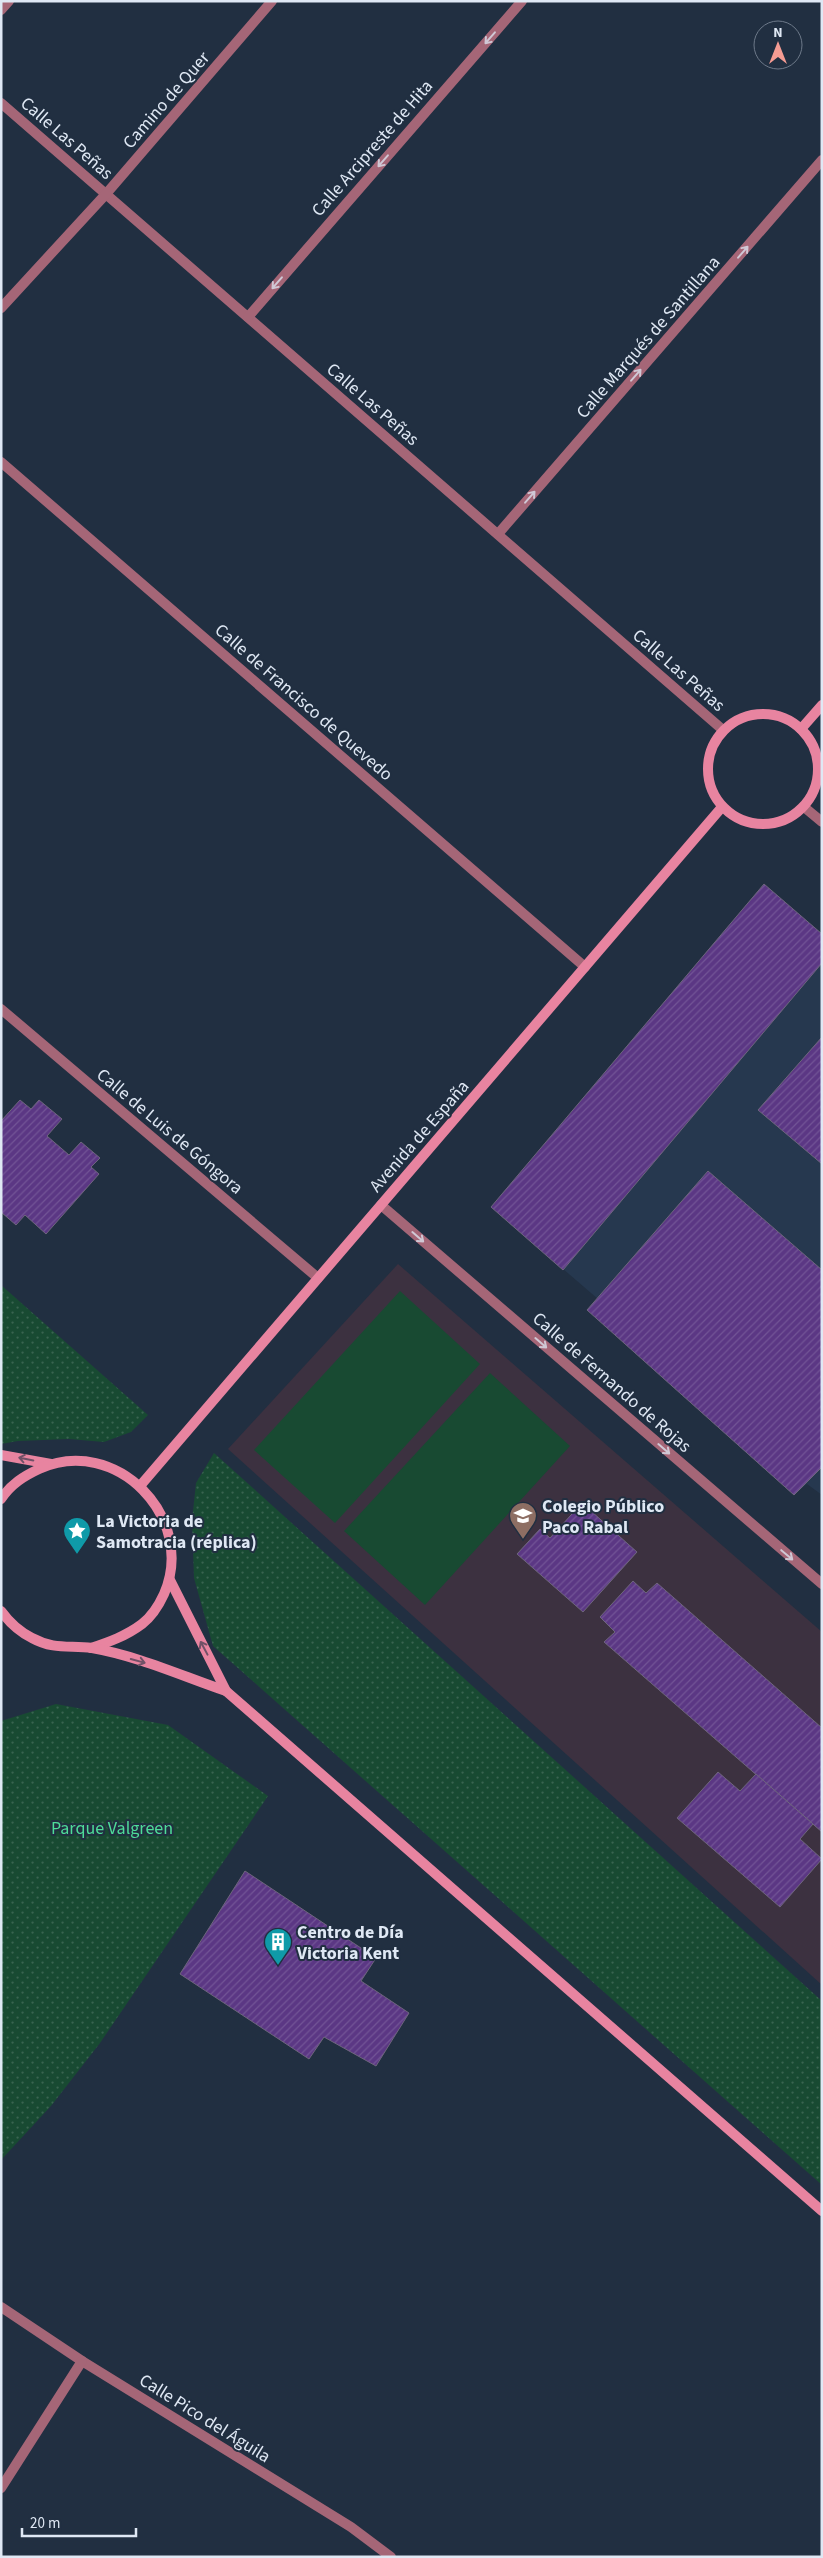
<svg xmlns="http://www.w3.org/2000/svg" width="823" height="2558" font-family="'Source Sans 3',sans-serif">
  <defs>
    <pattern id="green-dots" width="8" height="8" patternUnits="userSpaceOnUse" patternTransform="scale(1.25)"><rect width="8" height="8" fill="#184a32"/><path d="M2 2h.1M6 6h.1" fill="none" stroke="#396450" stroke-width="1.8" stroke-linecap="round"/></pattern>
    <pattern id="building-hatch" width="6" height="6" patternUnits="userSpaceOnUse" patternTransform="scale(1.25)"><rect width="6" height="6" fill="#5b3784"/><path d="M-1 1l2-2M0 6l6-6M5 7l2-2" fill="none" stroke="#725496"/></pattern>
  </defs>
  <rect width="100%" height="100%" fill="#212f41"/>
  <polygon fill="#26384f" points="764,884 822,934 822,1495 807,1484 794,1495 587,1310 598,1299 491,1207"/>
  <polygon fill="#3c3140" points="398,1264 822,1632 822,1985 228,1449"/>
  <g fill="url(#green-dots)">
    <polygon points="1,1285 148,1415 131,1432 104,1442 69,1439 18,1441 1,1444"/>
    <polygon points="214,1453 822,2001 822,2185 213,1646 194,1578 192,1521 196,1483"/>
    <polygon points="56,1704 168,1725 268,1796 100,2043 51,2106 1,2160 1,1721"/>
  </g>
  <g fill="#184a32">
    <polygon points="400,1291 480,1364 335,1523 254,1450"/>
    <polygon points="490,1373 570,1446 425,1605 344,1531"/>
  </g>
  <g fill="url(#building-hatch)" stroke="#6e657d">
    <polygon points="764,884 822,934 822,963 563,1270 491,1207"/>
    <polygon points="822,1037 822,1164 758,1110"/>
    <polygon points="20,1100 31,1109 39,1100 62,1119 47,1136 69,1155 81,1142 100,1158 91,1167 99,1174 46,1234 25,1215 16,1225 1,1212 1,1121"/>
    <polygon points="708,1171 822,1270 822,1467 794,1495 587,1310"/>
    <polygon points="582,1503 637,1552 583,1612 517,1554 540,1529 550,1538"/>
    <polygon points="633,1581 646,1593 657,1583 822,1728 822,1832 604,1642 615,1632 600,1617"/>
    <polygon points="718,1772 740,1791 756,1774 813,1824 800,1839 822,1859 780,1907 677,1818"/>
    <polygon points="245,1871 376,1958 361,1981 409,2013 376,2066 324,2037 309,2059 180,1974"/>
  </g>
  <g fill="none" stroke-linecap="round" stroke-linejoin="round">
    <g stroke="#a56677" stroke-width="10">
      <polyline points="1,10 9,1"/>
      <polyline points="1,103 723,730"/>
      <polyline points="1,308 106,194 272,1"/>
      <polyline points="248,317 522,1"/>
      <polyline points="1,462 585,967"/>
      <polyline points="498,534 822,160"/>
      <polyline points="804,807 822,822"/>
      <polyline points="1,1009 318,1278"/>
      <polyline points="381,1205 822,1584"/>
      <polyline points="1,2307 82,2361 351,2527 391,2557"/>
      <polyline points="1,2488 82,2361"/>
    </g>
    <g stroke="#e884a0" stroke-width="10">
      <circle cx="763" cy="769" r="55"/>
      <polyline points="801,729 822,705"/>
      <polyline points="1,1455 51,1464"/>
      <polyline points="140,1486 722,807"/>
      <path d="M1,1499c10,-15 23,-23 38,-30 77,-35 158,49 125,125 -5,11 -13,23 -22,30 -16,12 -33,18 -51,24"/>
      <polyline points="170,1580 226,1691 822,2211"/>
      <path d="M1,1611c8,11 19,21 31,27 22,12 38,7 60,10 46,8 90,28 134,43"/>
    </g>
  </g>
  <defs><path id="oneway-shaft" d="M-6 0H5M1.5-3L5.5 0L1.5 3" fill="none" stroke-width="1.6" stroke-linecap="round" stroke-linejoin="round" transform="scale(1.25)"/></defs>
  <g stroke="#d0c8d5">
    <use href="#oneway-shaft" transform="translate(490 38) rotate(131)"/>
    <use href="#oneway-shaft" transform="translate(383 161) rotate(131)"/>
    <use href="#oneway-shaft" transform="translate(743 252) rotate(-49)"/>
    <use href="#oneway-shaft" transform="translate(277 283) rotate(131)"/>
    <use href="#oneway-shaft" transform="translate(636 375) rotate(-49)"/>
    <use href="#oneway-shaft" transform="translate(530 497) rotate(-49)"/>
    <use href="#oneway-shaft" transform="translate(418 1237) rotate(41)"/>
    <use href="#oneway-shaft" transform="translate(541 1343) rotate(41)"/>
    <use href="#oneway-shaft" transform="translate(664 1449) rotate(41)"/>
    <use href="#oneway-shaft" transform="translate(787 1555) rotate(40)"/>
  </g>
  <g stroke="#715167">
    <use href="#oneway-shaft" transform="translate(26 1459) rotate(-169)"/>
    <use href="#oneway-shaft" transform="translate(204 1648) rotate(-118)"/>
    <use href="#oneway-shaft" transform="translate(138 1661) rotate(15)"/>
  </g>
  <defs>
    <symbol id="school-pin" viewBox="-11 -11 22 30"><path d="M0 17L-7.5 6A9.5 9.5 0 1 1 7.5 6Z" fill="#8d6e63" stroke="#212f41"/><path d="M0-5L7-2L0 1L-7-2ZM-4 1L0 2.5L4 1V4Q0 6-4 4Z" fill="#fff"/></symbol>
    <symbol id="sight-pin" viewBox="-11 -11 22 30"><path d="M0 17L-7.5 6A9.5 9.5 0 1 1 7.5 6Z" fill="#0f9aa8" stroke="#212f41"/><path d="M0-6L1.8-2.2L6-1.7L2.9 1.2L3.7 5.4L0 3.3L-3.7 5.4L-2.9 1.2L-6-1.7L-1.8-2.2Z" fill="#fff"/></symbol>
    <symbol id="building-pin" viewBox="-11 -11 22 30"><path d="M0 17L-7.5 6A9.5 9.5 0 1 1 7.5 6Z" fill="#0f9aa8" stroke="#212f41"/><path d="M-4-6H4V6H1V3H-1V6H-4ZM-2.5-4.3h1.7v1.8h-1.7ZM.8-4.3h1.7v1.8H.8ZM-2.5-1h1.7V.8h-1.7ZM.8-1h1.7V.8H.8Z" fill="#fff"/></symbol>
  </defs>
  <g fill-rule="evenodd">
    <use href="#school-pin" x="507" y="1500" width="32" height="43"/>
    <use href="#sight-pin" x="61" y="1515" width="32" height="43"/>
    <use href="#building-pin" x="262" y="1926" width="32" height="43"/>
  </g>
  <g text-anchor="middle" stroke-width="4" stroke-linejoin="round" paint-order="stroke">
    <g font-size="18" fill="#dfe8f4" stroke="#212f41">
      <text transform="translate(166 100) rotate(-49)" y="6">Camino de Quer</text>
      <text transform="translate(67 138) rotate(41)" y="6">Calle Las Peñas</text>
      <text transform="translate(372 148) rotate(-49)" y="6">Calle Arcipreste de Hita</text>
      <text transform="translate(648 337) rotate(-49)" y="6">Calle Marqués de Santillana</text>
      <text transform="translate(373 404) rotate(41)" y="6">Calle Las Peñas</text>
      <text transform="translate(679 670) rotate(41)" y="6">Calle Las Peñas</text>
      <text transform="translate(304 702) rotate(41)" y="6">Calle de Francisco de Quevedo</text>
      <text transform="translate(170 1131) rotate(40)" y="6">Calle de Luis de Góngora</text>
      <text transform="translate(419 1136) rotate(-49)" y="6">Avenida de España</text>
      <text transform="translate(612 1382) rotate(41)" y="6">Calle de Fernando de Rojas</text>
      <text transform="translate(205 2418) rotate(32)" y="6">Calle Pico del Águila</text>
    </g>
    <g font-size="18" font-weight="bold" fill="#dfe8f4" stroke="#212f41" text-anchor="start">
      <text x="542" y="1512">Colegio Público<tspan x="542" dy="21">Paco Rabal</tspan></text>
      <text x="96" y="1527">La Victoria de<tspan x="96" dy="21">Samotracia (réplica)</tspan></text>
      <text x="297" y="1938">Centro de Día<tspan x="297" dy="21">Victoria Kent</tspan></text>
    </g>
    <g font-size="18" fill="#4edc99" stroke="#212f41">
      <text x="112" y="1834">Parque Valgreen</text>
    </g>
  </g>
  <rect width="823" height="2558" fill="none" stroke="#dfe8f4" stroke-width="5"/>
  <g transform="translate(778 45)"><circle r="24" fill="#212f41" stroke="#6d7989"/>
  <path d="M0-4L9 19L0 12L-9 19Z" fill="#f59c93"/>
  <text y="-8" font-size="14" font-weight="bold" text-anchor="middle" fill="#dfe8f4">N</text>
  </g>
  <path d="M22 2528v8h114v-8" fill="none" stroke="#dfe8f4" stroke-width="2.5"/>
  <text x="30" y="2528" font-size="15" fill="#dfe8f4" stroke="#212f41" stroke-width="4" paint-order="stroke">20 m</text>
</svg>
